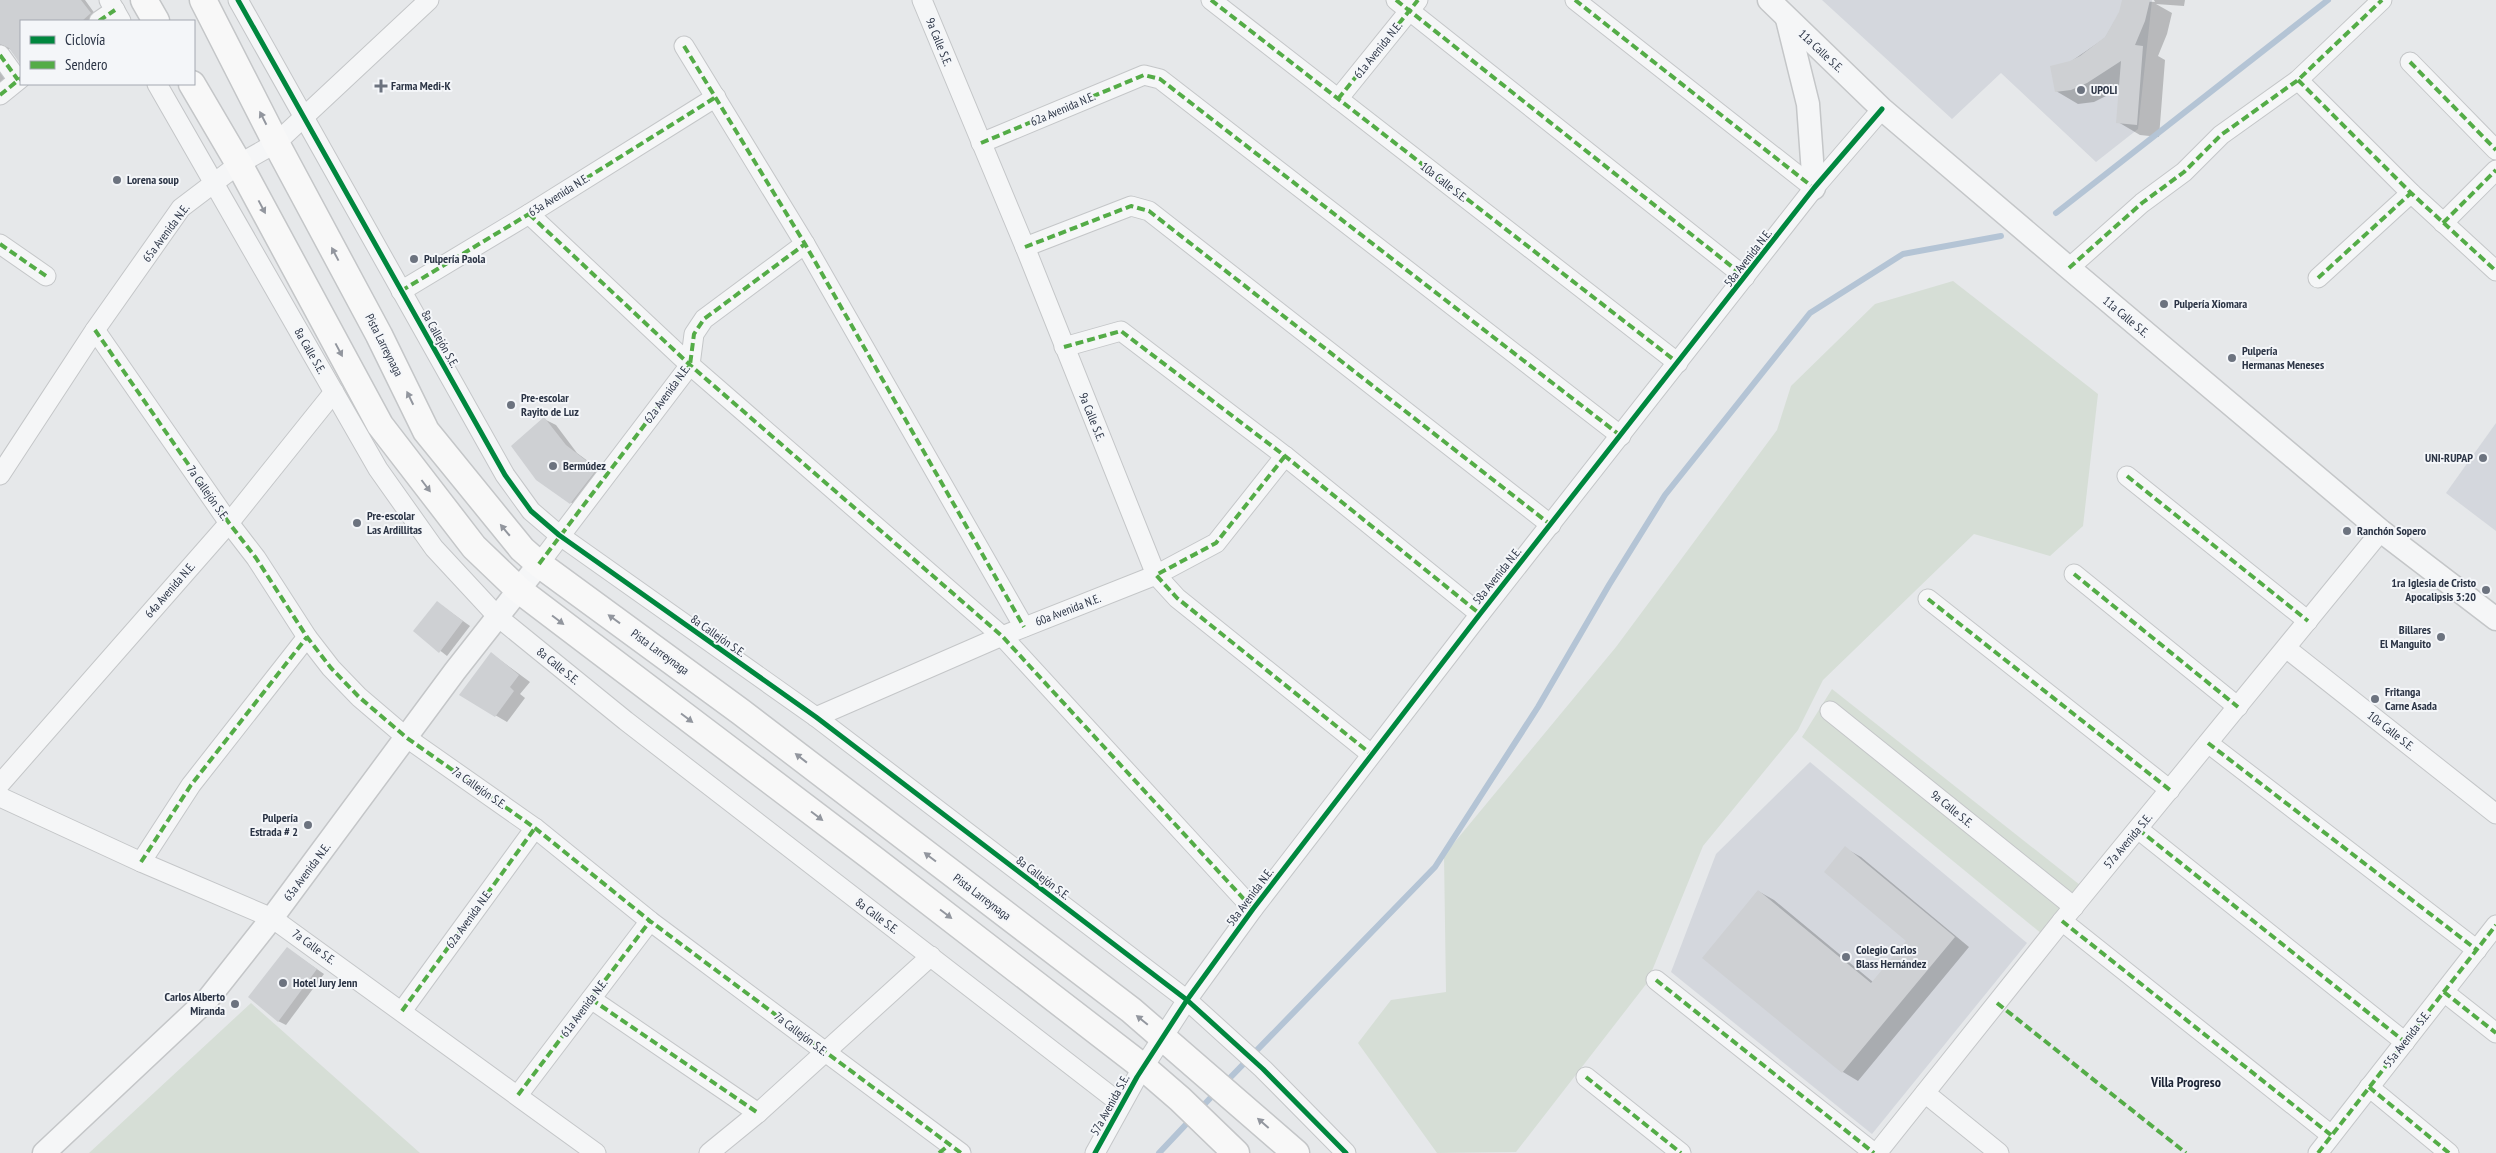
<svg xmlns="http://www.w3.org/2000/svg" width="2496" height="1153" font-family="'PT Sans Narrow',sans-serif">
  <rect width="100%" height="100%" fill="#e6e8ea"/>
  <g fill="#d4d7dd">
    <polygon points="1822,0 2152,0 2138,129 2096,162 2001,73 1952,119"/>
    <polygon points="2496,423 2496,531 2446,493"/>
    <polygon points="1810,762 2027,943 1872,1134 1671,972 1716,854"/>
  </g>
  <g fill="#d6ded6">
    <polygon points="1953,281 2098,394 2083,526 2050,556 1974,534 1823,680 1798,730 1703,846 1647,983 1516,1152 1437,1153 1358,1043 1391,1000 1446,992 1444,855 1616,647 1777,430 1791,386 1875,304"/>
    <polygon points="1832,689 2080,885 2042,934 1802,737"/>
    <polygon points="251,1003 420,1153 89,1153"/>
  </g>
  <g fill="#0003">
    <polygon points="0,0 85,0 98,18 93,21 21,21 21,63 10,49 0,51"/>
    <polygon points="2123,0 2155,2 2154,0 2185,0 2184,6 2156,4 2172,13 2167,34 2158,56 2165,60 2159,137 2140,135 2118,122 2120,89 2094,102 2078,104 2056,91 2070,62 2105,38 2120,12"/>
    <polygon points="0,68 10,83 0,93"/>
    <polygon points="544,419 556,425 577,453 608,476 582,510 537,479"/>
    <polygon points="438,603 470,626 447,656 415,631"/>
    <polygon points="492,654 530,682 520,694 525,698 507,722 461,695"/>
    <polygon points="1845,848 1861,857 1969,947 1858,1081 1843,1072 1704,958 1758,891 1774,900 1873,982 1908,940"/>
    <polygon points="294,953 324,974 286,1025 278,1021"/>
  </g>
  <g fill="none" stroke-linecap="round" stroke-linejoin="round">
    <g stroke="#b4c4d5" stroke-width="6">
      <polyline points="2056,213 2328,0"/>
      <polyline points="1225,1083 1435,867 1538,707 1609,585 1665,495 1810,313 1903,254 2001,236"/>
      <polyline points="1199,1110 1216,1092"/>
      <polyline points="1159,1153 1192,1118"/>
    </g>
  </g>
  <g fill="#ced0d3">
    <polygon points="0,0 81,0 91,13 82,21 21,21 21,65 9,48 0,44"/>
    <polygon points="2122,0 2150,0 2145,21 2135,45 2143,46 2137,125 2116,123 2121,61 2087,83 2071,90 2055,92 2050,66 2070,61 2080,56 2105,37 2119,12"/>
    <polygon points="544,417 566,445 597,469 570,504 536,480 511,446"/>
    <polygon points="437,601 463,621 439,653 413,631"/>
    <polygon points="491,652 519,675 510,687 514,691 495,717 459,695"/>
    <polygon points="1845,846 1955,937 1842,1073 1702,958 1758,890 1871,983 1906,941 1824,872"/>
    <polygon points="287,947 317,969 278,1022 248,997"/>
  </g>
  <g fill="none" stroke-linecap="round" stroke-linejoin="round">
    <defs>
      <g id="minor">
        <polyline points="109,0 121,21"/>
        <polyline points="238,0 505,475 531,511 559,535 816,717 1187,1000 1263,1069 1346,1153"/>
        <polyline points="922,0 1025,247 1156,575 1177,598 1371,754"/>
        <polyline points="1211,0 1678,363"/>
        <polyline points="1396,0 1745,277"/>
        <polyline points="1575,0 1814,188"/>
        <polyline points="99,21 115,10"/>
        <polyline points="684,46 805,244 1024,627"/>
        <polyline points="0,55 18,80"/>
        <polyline points="2410,62 2496,150"/>
        <polyline points="2298,80 2411,193 2496,271"/>
        <polyline points="157,84 378,469 434,548 498,617 626,721 1121,1104"/>
        <polyline points="0,95 21,78"/>
        <polyline points="1338,99 1418,0"/>
        <polyline points="981,143 1144,75 1160,79 1621,436"/>
        <polyline points="529,214 690,365 1002,636 1253,909"/>
        <polyline points="2443,223 2496,170"/>
        <polyline points="0,244 46,276"/>
        <polyline points="1025,247 1131,206 1149,211 1551,525"/>
        <polyline points="2069,268 2142,203 2184,172 2221,135 2298,80 2382,0"/>
        <polyline points="2318,278 2411,193"/>
        <polyline points="401,291 529,214 716,97"/>
        <polyline points="95,330 229,523 256,558 307,637 331,668 359,697 407,738 535,828 650,921 961,1153"/>
        <polyline points="1064,347 1121,331 1285,456 1480,614"/>
        <polyline points="0,475 95,330 181,208 239,164 276,143 429,0"/>
        <polyline points="2127,476 2308,621"/>
        <polyline points="539,564 690,365 694,334 704,319 805,244"/>
        <polyline points="2074,574 2238,707"/>
        <polyline points="1928,599 2170,790"/>
        <polyline points="2286,648 2496,814"/>
        <polyline points="1830,711 2074,907"/>
        <polyline points="816,717 1002,636 1156,575 1216,543 1285,456"/>
        <polyline points="2208,743 2477,950"/>
        <polyline points="0,784 229,523 334,392"/>
        <polyline points="0,797 141,862 272,918 596,1153"/>
        <polyline points="2138,829 2405,1042"/>
        <polyline points="141,862 191,785 307,637"/>
        <polyline points="2062,921 2331,1135"/>
        <polyline points="1656,980 1874,1153"/>
        <polyline points="2444,992 2496,1033"/>
        <polyline points="591,999 758,1113"/>
        <polyline points="402,1011 535,828"/>
        <polyline points="1586,1077 1681,1153"/>
        <polyline points="2369,1087 2449,1153"/>
        <polyline points="1925,1093 1999,1153"/>
        <polyline points="518,1095 650,921"/>
        <polyline points="709,1153 758,1113 931,956"/>
        <polyline points="1095,1153 1137,1077 1187,1000 1253,909 1480,614 1814,188 1882,109"/>
        <polyline points="1877,1153 2062,921 2381,531"/>
        <polyline points="2318,1153 2496,925"/>
      </g>
      <g id="tertiary">
        <polyline points="1769,0 1882,109 2069,268 2381,531 2496,619"/>
        <polyline points="1787,19 1808,104 1814,188"/>
        <polyline points="44,1153 208,999 272,918 455,671 539,564"/>
      </g>
      <g id="secondary">
        <polyline points="144,0 156,21"/>
        <polyline points="203,0 276,143 379,335 426,431 522,549 539,564 741,712 1131,1010 1296,1153"/>
        <polyline points="192,84 239,164 380,425 474,547 519,590 871,857 1143,1067 1180,1099 1236,1153"/>
      </g>
    </defs>
    <use href="#minor" stroke="#c4c6c8" stroke-width="21"/>
    <use href="#tertiary" stroke="#c4c6c8" stroke-width="25"/>
    <use href="#secondary" stroke="#c4c6c8" stroke-width="29"/>
    <use href="#minor" stroke="#f5f6f7" stroke-width="19"/>
    <use href="#tertiary" stroke="#f5f6f7" stroke-width="22"/>
    <use href="#secondary" stroke="#f8f8f8" stroke-width="26"/>
    <g stroke="#54ac47" stroke-width="4" stroke-dasharray="8 4" stroke-linecap="butt">
      <polyline points="1211,0 1678,363"/>
      <polyline points="1396,0 1745,277"/>
      <polyline points="1575,0 1814,188"/>
      <polyline points="99,21 115,10"/>
      <polyline points="684,46 805,244 1024,627"/>
      <polyline points="0,55 18,80"/>
      <polyline points="2410,62 2496,150"/>
      <polyline points="2298,80 2411,193 2496,271"/>
      <polyline points="0,95 21,78"/>
      <polyline points="1338,99 1418,0"/>
      <polyline points="981,143 1144,75 1160,79 1621,436"/>
      <polyline points="529,214 690,365 1002,636 1253,909"/>
      <polyline points="2443,223 2496,170"/>
      <polyline points="0,244 46,276"/>
      <polyline points="1025,247 1131,206 1149,211 1551,525"/>
      <polyline points="2069,268 2142,203 2184,172 2221,135 2298,80 2382,0"/>
      <polyline points="2318,278 2411,193"/>
      <polyline points="401,291 529,214 716,97"/>
      <polyline points="95,330 229,523 256,558 307,637 331,668 359,697 407,738 535,828 650,921 961,1153"/>
      <polyline points="1064,347 1121,331 1285,456 1480,614"/>
      <polyline points="1285,456 1216,543 1156,575 1177,598 1371,754"/>
      <polyline points="2127,476 2308,621"/>
      <polyline points="539,564 690,365 694,334 704,319 805,244"/>
      <polyline points="2074,574 2238,707"/>
      <polyline points="1928,599 2170,790"/>
      <polyline points="2208,743 2477,950"/>
      <polyline points="2138,829 2405,1042"/>
      <polyline points="141,862 191,785 307,637"/>
      <polyline points="2062,921 2331,1135"/>
      <polyline points="1656,980 1874,1153"/>
      <polyline points="2444,992 2496,1033"/>
      <polyline points="591,999 758,1113"/>
      <polyline points="1997,1003 2186,1153"/>
      <polyline points="402,1011 535,828"/>
      <polyline points="1586,1077 1681,1153"/>
      <polyline points="2369,1087 2449,1153"/>
      <polyline points="518,1095 650,921"/>
      <polyline points="939,1153 949,1145"/>
      <polyline points="2318,1153 2496,925"/>
    </g>
    <defs>
      <g id="cycleway">
        <polyline points="238,0 505,475 531,511 559,535 816,717 1187,1000 1263,1069 1346,1153"/>
        <polyline points="1095,1153 1137,1077 1187,1000 1253,909 1480,614 1814,188 1882,109"/>
      </g>
    </defs>
    <use href="#cycleway" stroke="#f4f6f9" stroke-width="8"/>
    <use href="#cycleway" stroke="#00873e" stroke-width="5"/>
  </g>
  <defs><path id="oneway-solid" d="M-6-.8H1V-3.2L6.5 0L1 3.2V.8H-6Z" transform="scale(1.25)"/></defs>
  <g fill="#92969e">
    <use href="#oneway-solid" transform="translate(263 118) rotate(-117)"/>
    <use href="#oneway-solid" transform="translate(262 207) rotate(62)"/>
    <use href="#oneway-solid" transform="translate(335 254) rotate(-118)"/>
    <use href="#oneway-solid" transform="translate(339 350) rotate(62)"/>
    <use href="#oneway-solid" transform="translate(410 398) rotate(-116)"/>
    <use href="#oneway-solid" transform="translate(426 486) rotate(53)"/>
    <use href="#oneway-solid" transform="translate(505 530) rotate(-130)"/>
    <use href="#oneway-solid" transform="translate(614 619) rotate(-144)"/>
    <use href="#oneway-solid" transform="translate(558 620) rotate(37)"/>
    <use href="#oneway-solid" transform="translate(687 718) rotate(37)"/>
    <use href="#oneway-solid" transform="translate(801 758) rotate(-142)"/>
    <use href="#oneway-solid" transform="translate(817 816) rotate(37)"/>
    <use href="#oneway-solid" transform="translate(930 857) rotate(-143)"/>
    <use href="#oneway-solid" transform="translate(946 914) rotate(37)"/>
    <use href="#oneway-solid" transform="translate(1142 1020) rotate(-141)"/>
    <use href="#oneway-solid" transform="translate(1263 1123) rotate(-139)"/>
  </g>
  <g fill="#6c737f" stroke="#f4f6f9" stroke-width="2">
    <path d="M378.5 78.5h5v5h5v5h-5v5h-5v-5h-5v-5h5z"/>
    <circle cx="2081" cy="90" r="5"/>
    <circle cx="117" cy="180" r="5"/>
    <circle cx="414" cy="259" r="5"/>
    <circle cx="2164" cy="304" r="5"/>
    <circle cx="2232" cy="358" r="5"/>
    <circle cx="511" cy="405" r="5"/>
    <circle cx="2483" cy="458" r="5"/>
    <circle cx="553" cy="466" r="5"/>
    <circle cx="357" cy="523" r="5"/>
    <circle cx="2347" cy="531" r="5"/>
    <circle cx="2486" cy="590" r="5"/>
    <circle cx="2441" cy="637" r="5"/>
    <circle cx="2375" cy="699" r="5"/>
    <circle cx="308" cy="825" r="5"/>
    <circle cx="1846" cy="957" r="5"/>
    <circle cx="283" cy="983" r="5"/>
    <circle cx="235" cy="1004" r="5"/>
  </g>
  <g text-anchor="middle" stroke-width="4" stroke-linejoin="round" paint-order="stroke">
    <g font-size="12" fill="#2b3445" stroke="#f4f6f9">
      <text transform="translate(939 42) rotate(68)" y="4">9a Calle S.E.</text>
      <text transform="translate(1378 50) rotate(-51)" y="4">61a Avenida N.E.</text>
      <text transform="translate(1821 51) rotate(43)" y="4">11a Calle S.E.</text>
      <text transform="translate(1063 109) rotate(-23)" y="4">62a Avenida N.E.</text>
      <text transform="translate(1444 182) rotate(38)" y="4">10a Calle S.E.</text>
      <text transform="translate(559 195) rotate(-32)" y="4">63a Avenida N.E.</text>
      <text transform="translate(166 233) rotate(-53)" y="4">65a Avenida N.E.</text>
      <text transform="translate(1748 258) rotate(-52)" y="4">58a Avenida N.E.</text>
      <text transform="translate(2126 317) rotate(40)" y="4">11a Calle S.E.</text>
      <text transform="translate(440 339) rotate(61)" y="4">8a Callejón S.E.</text>
      <text transform="translate(384 345) rotate(63)" y="4">Pista Larreynaga</text>
      <text transform="translate(310 351) rotate(60)" y="4">8a Calle S.E.</text>
      <text transform="translate(667 394) rotate(-54)" y="4">62a Avenida N.E.</text>
      <text transform="translate(1092 417) rotate(68)" y="4">9a Calle S.E.</text>
      <text transform="translate(208 493) rotate(55)" y="4">7a Callejón S.E.</text>
      <text transform="translate(1497 576) rotate(-51)" y="4">58a Avenida N.E.</text>
      <text transform="translate(170 590) rotate(-49)" y="4">64a Avenida N.E.</text>
      <text transform="translate(1068 610) rotate(-21)" y="4">60a Avenida N.E.</text>
      <text transform="translate(718 636) rotate(35)" y="4">8a Callejón S.E.</text>
      <text transform="translate(660 652) rotate(36)" y="4">Pista Larreynaga</text>
      <text transform="translate(558 666) rotate(39)" y="4">8a Calle S.E.</text>
      <text transform="translate(2391 731) rotate(38)" y="4">10a Calle S.E.</text>
      <text transform="translate(479 788) rotate(35)" y="4">7a Callejón S.E.</text>
      <text transform="translate(1952 809) rotate(39)" y="4">9a Calle S.E.</text>
      <text transform="translate(2128 841) rotate(-50)" y="4">57a Avenida S.E.</text>
      <text transform="translate(307 872) rotate(-53)" y="4">63a Avenida N.E.</text>
      <text transform="translate(1043 878) rotate(37)" y="4">8a Callejón S.E.</text>
      <text transform="translate(982 897) rotate(37)" y="4">Pista Larreynaga</text>
      <text transform="translate(1250 897) rotate(-53)" y="4">58a Avenida N.E.</text>
      <text transform="translate(877 916) rotate(37)" y="4">8a Calle S.E.</text>
      <text transform="translate(469 919) rotate(-54)" y="4">62a Avenida N.E.</text>
      <text transform="translate(314 947) rotate(36)" y="4">7a Calle S.E.</text>
      <text transform="translate(584 1008) rotate(-53)" y="4">61a Avenida N.E.</text>
      <text transform="translate(801 1034) rotate(37)" y="4">7a Callejón S.E.</text>
      <text transform="translate(2407 1039) rotate(-52)" y="4">55a Avenida S.E.</text>
      <text transform="translate(1110 1105) rotate(-61)" y="4">57a Avenida S.E.</text>
    </g>
    <g font-size="12" font-weight="bold" fill="#2b3445" stroke="#f4f6f9" text-anchor="start">
      <text x="391" y="90">Farma Medi-K</text>
      <text x="2091" y="94">UPOLI</text>
      <text x="127" y="184">Lorena soup</text>
      <text x="424" y="263">Pulpería Paola</text>
      <text x="2174" y="308">Pulpería Xiomara</text>
      <text x="2242" y="355">Pulpería<tspan x="2242" dy="14">Hermanas Meneses</tspan></text>
      <text x="521" y="402">Pre-escolar<tspan x="521" dy="14">Rayito de Luz</tspan></text>
      <text x="2473" y="462" text-anchor="end">UNI-RUPAP</text>
      <text x="563" y="470">Bermúdez</text>
      <text x="367" y="520">Pre-escolar<tspan x="367" dy="14">Las Ardillitas</tspan></text>
      <text x="2357" y="535">Ranchón Sopero</text>
      <text x="2476" y="587" text-anchor="end">1ra Iglesia de Cristo<tspan x="2476" dy="14">Apocalipsis 3:20</tspan></text>
      <text x="2431" y="634" text-anchor="end">Billares<tspan x="2431" dy="14">El Manguito</tspan></text>
      <text x="2385" y="696">Fritanga<tspan x="2385" dy="14">Carne Asada</tspan></text>
      <text x="298" y="822" text-anchor="end">Pulpería<tspan x="298" dy="14">Estrada # 2</tspan></text>
      <text x="1856" y="954">Colegio Carlos<tspan x="1856" dy="14">Blass Hernández</tspan></text>
      <text x="293" y="987">Hotel Jury Jenn</text>
      <text x="225" y="1001" text-anchor="end">Carlos Alberto<tspan x="225" dy="14">Miranda</tspan></text>
    </g>
    <g font-size="14" font-weight="bold" fill="#1d2536" stroke="#f4f6f9">
      <text x="2186" y="1087">Villa Progreso</text>
    </g>
  </g>
  <rect x="20" y="20" width="175" height="65" fill="#f4f6f9" stroke="#a4a8b1"/>
  <rect x="30" y="36" width="25" height="8" fill="#00873e" stroke="#a4a8b1"/>
  <text x="65" y="45" font-size="15" fill="#2b3445">Ciclovía</text>
  <rect x="30" y="61" width="25" height="8" fill="#54ac47" stroke="#a4a8b1"/>
  <text x="65" y="70" font-size="15" fill="#2b3445">Sendero</text>
</svg>
